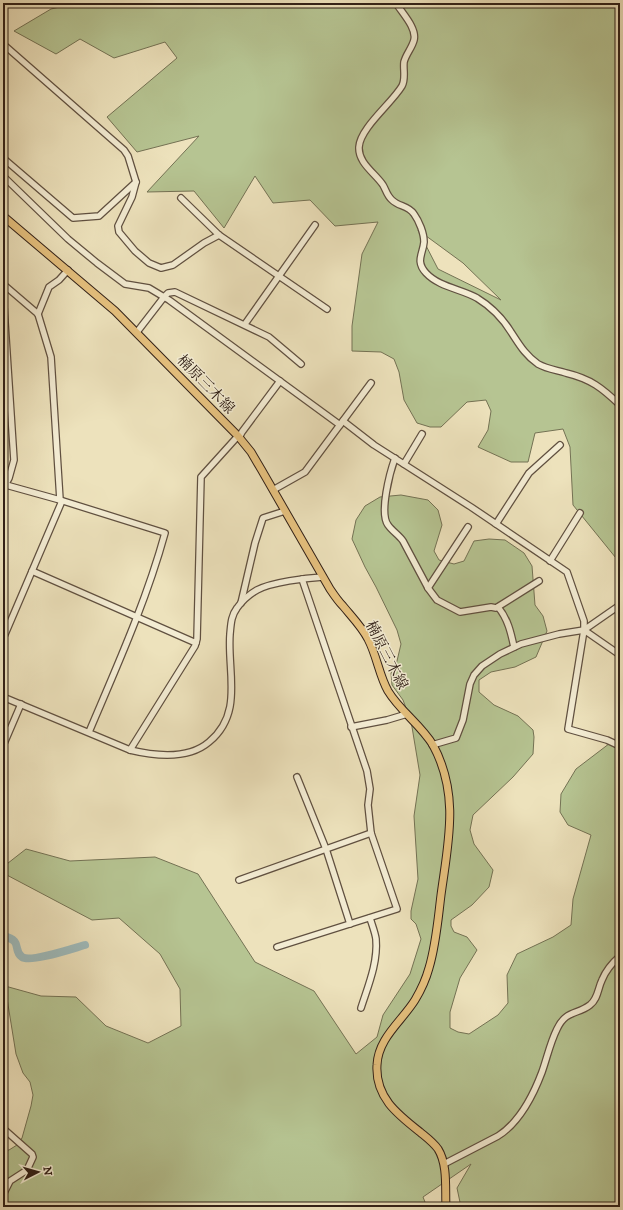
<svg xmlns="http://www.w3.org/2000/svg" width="623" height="1210" font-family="'IM FELL DW Pica','Noto Serif JP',serif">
  <rect width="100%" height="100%" fill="#ede2bc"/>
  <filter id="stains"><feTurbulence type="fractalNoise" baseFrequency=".005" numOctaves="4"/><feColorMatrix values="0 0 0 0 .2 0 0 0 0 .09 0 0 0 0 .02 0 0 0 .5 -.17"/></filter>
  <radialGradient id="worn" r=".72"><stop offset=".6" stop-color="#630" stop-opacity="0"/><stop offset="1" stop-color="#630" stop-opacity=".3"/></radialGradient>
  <g fill="#b6c492" stroke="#747254" fill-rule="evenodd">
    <path d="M76,3h544v560l-47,-58 -3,-58 -7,-18 -28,4 -7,29h-17l-33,-15 10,-17 3,-19 -5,-11 -19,2 -26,25h-11l-13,-4 -13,-23 -5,-28 -5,-13 -13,-7 -29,-1v-25l10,-72 16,-32 -43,4 -25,-26 -37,3 -18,-27 -31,52 -30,-37 -47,1 52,-56 -62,16 -30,-35 70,-59 -12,-16 -51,16 -34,-19 -24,15 -42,-23 37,-22zM418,230l45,33 38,37 -63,-31z"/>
    <polygon points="401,495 428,500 438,510 442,525 434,551 439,560 454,564 464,561 474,541 489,539 505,540 524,553 532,566 535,605 543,616 547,631 536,657 515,667 491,672 479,680 479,692 494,705 518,716 533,730 534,737 533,754 513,777 473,815 470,830 474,844 493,870 489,887 472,905 451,920 451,926 454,932 467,937 477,950 460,978 450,1012 450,1028 458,1032 469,1034 498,1015 508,1003 507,975 517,954 553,937 571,925 573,899 591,835 568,825 560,812 561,794 576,769 618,737 620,732 620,1207 461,1207 457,1188 471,1164 423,1197 427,1207 3,1207 3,1151 9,1150 17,1145 22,1138 31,1106 33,1095 30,1082 23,1073 16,1054 5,986 41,996 76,997 106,1026 148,1043 181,1026 180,989 160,954 119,918 92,920 3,873 3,867 26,849 70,861 155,857 198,874 255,962 314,991 356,1054 377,1037 383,1015 410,974 421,939 416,924 411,919 411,911 418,879 414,816 420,775 411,721 403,700 392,685 391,673 397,661 401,644 397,630 376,587 365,567 352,539 356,520 365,506 380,497"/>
  </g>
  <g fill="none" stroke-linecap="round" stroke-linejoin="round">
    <path stroke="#9ebbbc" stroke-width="8" d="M3,936c21,5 9,14 19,21 8,6 52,-9 63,-12"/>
    <defs>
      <g id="minor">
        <path d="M396,3c6,10 21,25 18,37 -2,8 -8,14 -10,22 -1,7 2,17 -2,24 -10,17 -42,42 -43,61 -1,16 16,26 24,38 3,5 4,11 9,15 7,7 16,5 22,14 5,7 10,19 10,28 -1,12 -9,19 2,31 13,14 35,16 51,25 13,8 26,21 34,34 8,12 14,23 27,32 9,5 18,6 28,9 25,6 36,15 54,32"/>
        <polyline points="3,44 124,150 128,156 136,182 132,197 118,226 119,232 135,251 149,263 161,268 173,265 204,243 219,235"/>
        <polyline points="3,158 73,218 99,216 136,182"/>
        <polyline points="3,176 68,239 97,263 125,284 149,288 169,300 340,425"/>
        <polyline points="181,198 219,235 327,309"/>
        <polyline points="3,284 38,314 51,357 60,500"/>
        <polyline points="3,292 14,460 9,478 3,489"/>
        <polyline points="38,314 49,287 59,280 68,270"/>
        <polyline points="245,324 315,225"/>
        <polyline points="137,332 164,297 168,293 175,292 269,337 301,364"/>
        <polyline points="343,421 374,445 471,507 567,572 584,621 584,630 568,729 607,740 620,746"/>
        <polyline points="239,438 242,432 280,381"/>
        <path d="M395,458c-5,14 -16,55 -7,67 4,6 11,10 15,16l25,47 9,12 23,12 31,-5 5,1 43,-27"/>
        <polyline points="404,464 422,434"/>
        <path d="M6,485l54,15 105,33c-19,69 -48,133 -76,199"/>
        <polyline points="273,490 305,472 371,383"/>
        <polyline points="496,524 529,473 560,445"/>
        <polyline points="550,561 580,513"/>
        <polyline points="32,571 196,643"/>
        <polyline points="428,588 468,527"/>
        <polyline points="241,603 255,543 263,518 285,511"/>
        <path d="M498,607c10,12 13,26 16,40"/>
        <polyline points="584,630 620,655"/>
        <polyline points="3,639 62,501"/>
        <path d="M3,697l127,53c25,6 58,10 79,-8 35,-29 18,-70 21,-108 1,-10 1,-18 7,-26 5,-7 13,-14 20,-18 15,-8 49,-12 66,-13"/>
        <polyline points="351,727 387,720 407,714"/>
        <polyline points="432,745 456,738 463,720 470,684 474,675 482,666 500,654 521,644 559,634 584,630 620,605"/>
        <polyline points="3,746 21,704"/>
        <polyline points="130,750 195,646 197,639 201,477 238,436"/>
        <polyline points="297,777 326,849 350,924"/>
        <polyline points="239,880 371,833"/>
        <polyline points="277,947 397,909 371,833 368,805 370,789 367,771 302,579"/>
        <path d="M361,1008c7,-22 17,-45 15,-69 -1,-7 -4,-14 -6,-21"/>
        <polyline points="3,1130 6,1131 32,1154 33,1157 27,1170 10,1181 3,1195"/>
        <path d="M444,1164l54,-28c22,-14 35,-40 44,-64 5,-14 8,-29 15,-43 9,-19 20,-14 33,-24 8,-6 8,-17 12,-25 4,-10 10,-17 18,-24"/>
      </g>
      <path id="major" d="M3,216l112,95 123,125 13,16 10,17 69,120c4,6 8,12 13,17 9,11 19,21 25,33 9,17 11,36 20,52 12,20 33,34 45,54 27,50 15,98 8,150 -3,24 -5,50 -12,73 -3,11 -8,22 -14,32 -13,21 -37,38 -38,65 -2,32 20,49 43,67 6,5 13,10 18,17 10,16 7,40 8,58"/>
    </defs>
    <use href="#minor" stroke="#605040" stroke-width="8"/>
    <use href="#major" stroke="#312017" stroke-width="9"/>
    <use href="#minor" stroke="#f3ecd3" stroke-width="5.5"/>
    <use href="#major" stroke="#e6c17e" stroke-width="7"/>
  </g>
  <g text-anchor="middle" stroke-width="3" stroke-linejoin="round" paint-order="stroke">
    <g font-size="15" fill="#312017" stroke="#f3ecd3">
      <text transform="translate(206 384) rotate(46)" y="5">楠原三木線</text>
      <text transform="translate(387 655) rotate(63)" y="5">楠原三木線</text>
    </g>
  </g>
  <rect width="623" height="1210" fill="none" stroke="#ede2bc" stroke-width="16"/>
  <rect x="4" y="4" width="615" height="1202" fill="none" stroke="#312017" stroke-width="2"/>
  <rect x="8" y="8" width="607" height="1194" fill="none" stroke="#312017"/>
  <g transform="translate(38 1172) rotate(84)" stroke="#f3ecd3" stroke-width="3" paint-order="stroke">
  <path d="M0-3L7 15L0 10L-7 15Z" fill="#312017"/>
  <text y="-6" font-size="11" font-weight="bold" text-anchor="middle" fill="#312017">N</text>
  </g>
  <rect width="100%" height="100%" filter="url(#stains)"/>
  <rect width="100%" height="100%" fill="url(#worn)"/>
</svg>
